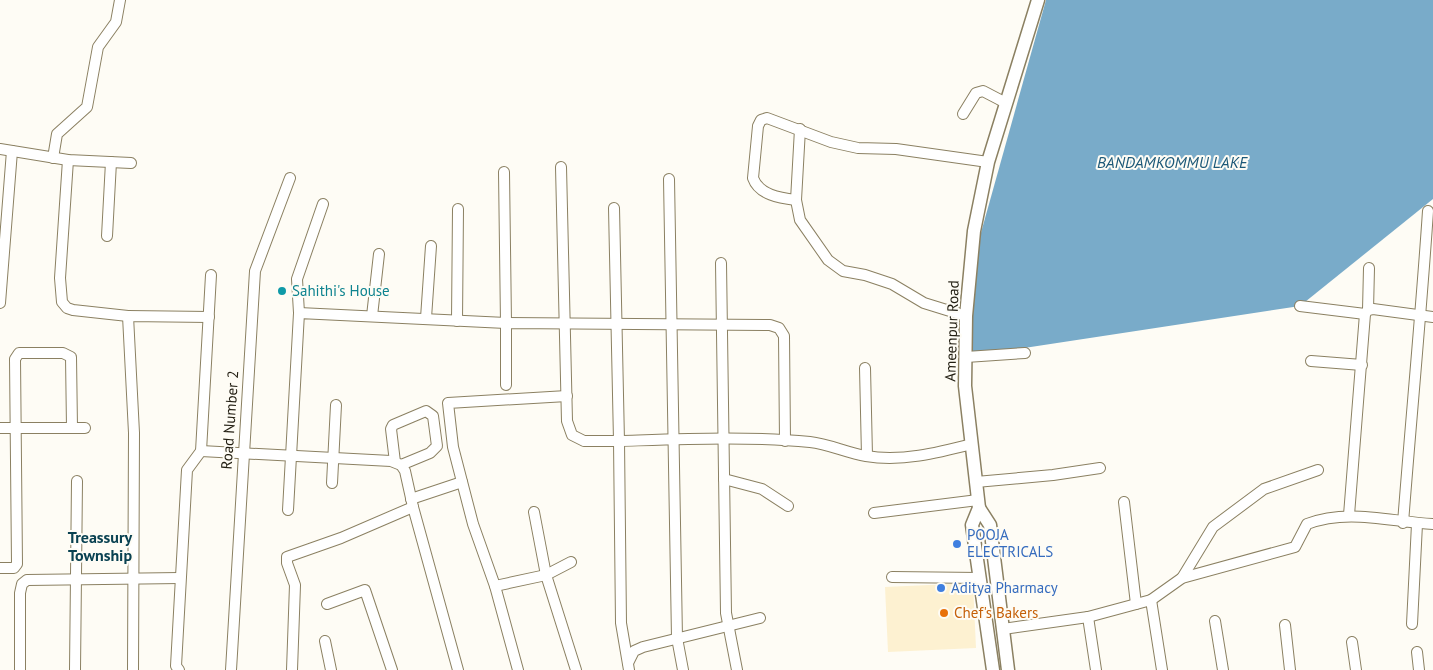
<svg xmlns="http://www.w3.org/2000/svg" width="1433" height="670" font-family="'PT Sans',sans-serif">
  <rect width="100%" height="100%" fill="#fefcf5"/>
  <polygon fill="#fdf1d1" points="973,583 976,648 888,652 885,587"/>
  <polygon fill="#79abc9" points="1046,0 1433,0 1433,199 1300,306 966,357 970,272"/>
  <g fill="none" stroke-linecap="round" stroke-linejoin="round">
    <defs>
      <g id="minor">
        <polyline points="963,114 976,93 983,91 1006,103"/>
        <polyline points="800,129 796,200 800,220 828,260 843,271 865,275 892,284 924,303 966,316"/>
        <polyline points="0,149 68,160 131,163"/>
        <polyline points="53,158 57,134 87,107 98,47 116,22 120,0"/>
        <polyline points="68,160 60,278 62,302 67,308 73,310 128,316"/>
        <polyline points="561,167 567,421 572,435 584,441 619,441 614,208"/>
        <polyline points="669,179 677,638 683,670"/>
        <path d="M796,200c-16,-2 -37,-5 -43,-22l5,-52 3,-6 6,-2 64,24 27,6 38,1 92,13"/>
        <polyline points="107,236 111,162"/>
        <polyline points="721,263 726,613 737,670"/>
        <polyline points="0,303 12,151"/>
        <polyline points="1300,306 1365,314"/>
        <polyline points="1368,310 1369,268"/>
        <polyline points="299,313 297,279 323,204"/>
        <polyline points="372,316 379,254"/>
        <polyline points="426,318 431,246"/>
        <polyline points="457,321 458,209"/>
        <polyline points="966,357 1025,353"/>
        <polyline points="1311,361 1362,365"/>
        <polyline points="865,368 867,456"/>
        <polyline points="506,385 506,323 770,325 779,328 784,336 785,441"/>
        <polyline points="0,428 85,428"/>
        <polyline points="201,451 391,461 401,465 405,471 413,507 458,670"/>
        <polyline points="395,462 391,429 393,425 426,411 433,416 437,446 430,453 401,465"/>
        <polyline points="724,479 762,489 788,506"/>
        <polyline points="976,482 1053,475 1100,468"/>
        <polyline points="332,483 336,405"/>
        <polyline points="411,499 462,482"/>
        <polyline points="1124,502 1136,604"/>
        <polyline points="288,510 299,313 506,323 504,172"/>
        <polyline points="534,512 546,575 576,670"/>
        <polyline points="874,513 978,500"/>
        <polyline points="1349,515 1365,314 1368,310 1373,309 1433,317"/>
        <path d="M1403,523c8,-104 18,-208 25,-312"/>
        <polyline points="0,568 14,568 17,564 15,359 19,353 63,353 71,357 72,428"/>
        <polyline points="892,577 979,578"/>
        <polyline points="1182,578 1213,527 1264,489 1318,470"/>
        <polyline points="495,586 546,575 571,562"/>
        <polyline points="1151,600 1162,670"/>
        <polyline points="327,604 365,590 392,670"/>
        <polyline points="1088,617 1096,670"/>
        <polyline points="1215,621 1223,670"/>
        <polyline points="1412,624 1417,524"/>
        <polyline points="1285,625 1290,670"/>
        <path d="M1003,629l85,-12 63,-17 31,-22 113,-31 12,-23c41,-16 84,-2 126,0"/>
        <polyline points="325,641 331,670"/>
        <polyline points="1352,642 1356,670"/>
        <polyline points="1417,652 1419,670"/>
        <polyline points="628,663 634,651 643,647 760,618"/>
        <polyline points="20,670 20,593 22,584 27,580 180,578"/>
        <polyline points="75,670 77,481"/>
        <polyline points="133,670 134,433 128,316 209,317"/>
        <polyline points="179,670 176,666 187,470 201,451 211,275"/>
        <polyline points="231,670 255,271 290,178"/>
        <polyline points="292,670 295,585 287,563 287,557 341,538 413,507"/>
        <polyline points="518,670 495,586 473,524 453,447 448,403 567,396"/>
        <path d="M629,670l-8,-47 -2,-182c64,-2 128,-5 191,1 19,2 37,11 56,14 35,6 71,-3 106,-12"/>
      </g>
      <g id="tertiary">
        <polyline points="979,508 990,525 1008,670"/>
        <polyline points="993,670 972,525 979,508 965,386 966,316 974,231 988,162 1038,0"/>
      </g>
    </defs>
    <use href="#minor" stroke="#8b8062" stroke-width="12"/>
    <use href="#tertiary" stroke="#8b8062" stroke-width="15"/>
    <use href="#minor" stroke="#fff" stroke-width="10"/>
    <use href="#tertiary" stroke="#fff" stroke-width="12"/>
  </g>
  <circle fill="#0f9aa8" stroke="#fefcf5" stroke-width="2" cx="282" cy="291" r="5"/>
  <g fill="#3f7fe0" stroke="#fefcf5" stroke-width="2">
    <circle cx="957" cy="544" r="5"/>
    <circle cx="941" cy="588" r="5"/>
  </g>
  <circle fill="#e8710a" stroke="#fefcf5" stroke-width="2" cx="944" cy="613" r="5"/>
  <g text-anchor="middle" stroke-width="4" stroke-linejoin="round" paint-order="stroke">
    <g font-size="15" fill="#0d838f" stroke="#fefcf5" text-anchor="start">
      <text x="292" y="296">Sahithi's House</text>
    </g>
    <g font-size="15" fill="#211d11" stroke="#fefcf5">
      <text transform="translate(952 331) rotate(-88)" y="5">Ameenpur Road</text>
      <text transform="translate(230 420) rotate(-86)" y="5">Road Number 2</text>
    </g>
    <g font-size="15" fill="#366cbe" stroke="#fefcf5" text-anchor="start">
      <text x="967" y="540">POOJA<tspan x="967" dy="17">ELECTRICALS</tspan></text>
      <text x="951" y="593">Aditya Pharmacy</text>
    </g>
    <g font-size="15" fill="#c56008" stroke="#fefcf5" text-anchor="start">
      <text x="954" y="618">Chef's Bakers</text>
    </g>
    <g font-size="16" font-style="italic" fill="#1d5978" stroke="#fefcf5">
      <text x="1172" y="168">BANDAMKOMMU LAKE</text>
    </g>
    <g font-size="16" font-weight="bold" fill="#094151" stroke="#fefcf5">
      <text x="100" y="543">Treassury<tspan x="100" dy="18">Township</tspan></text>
    </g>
  </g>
</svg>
